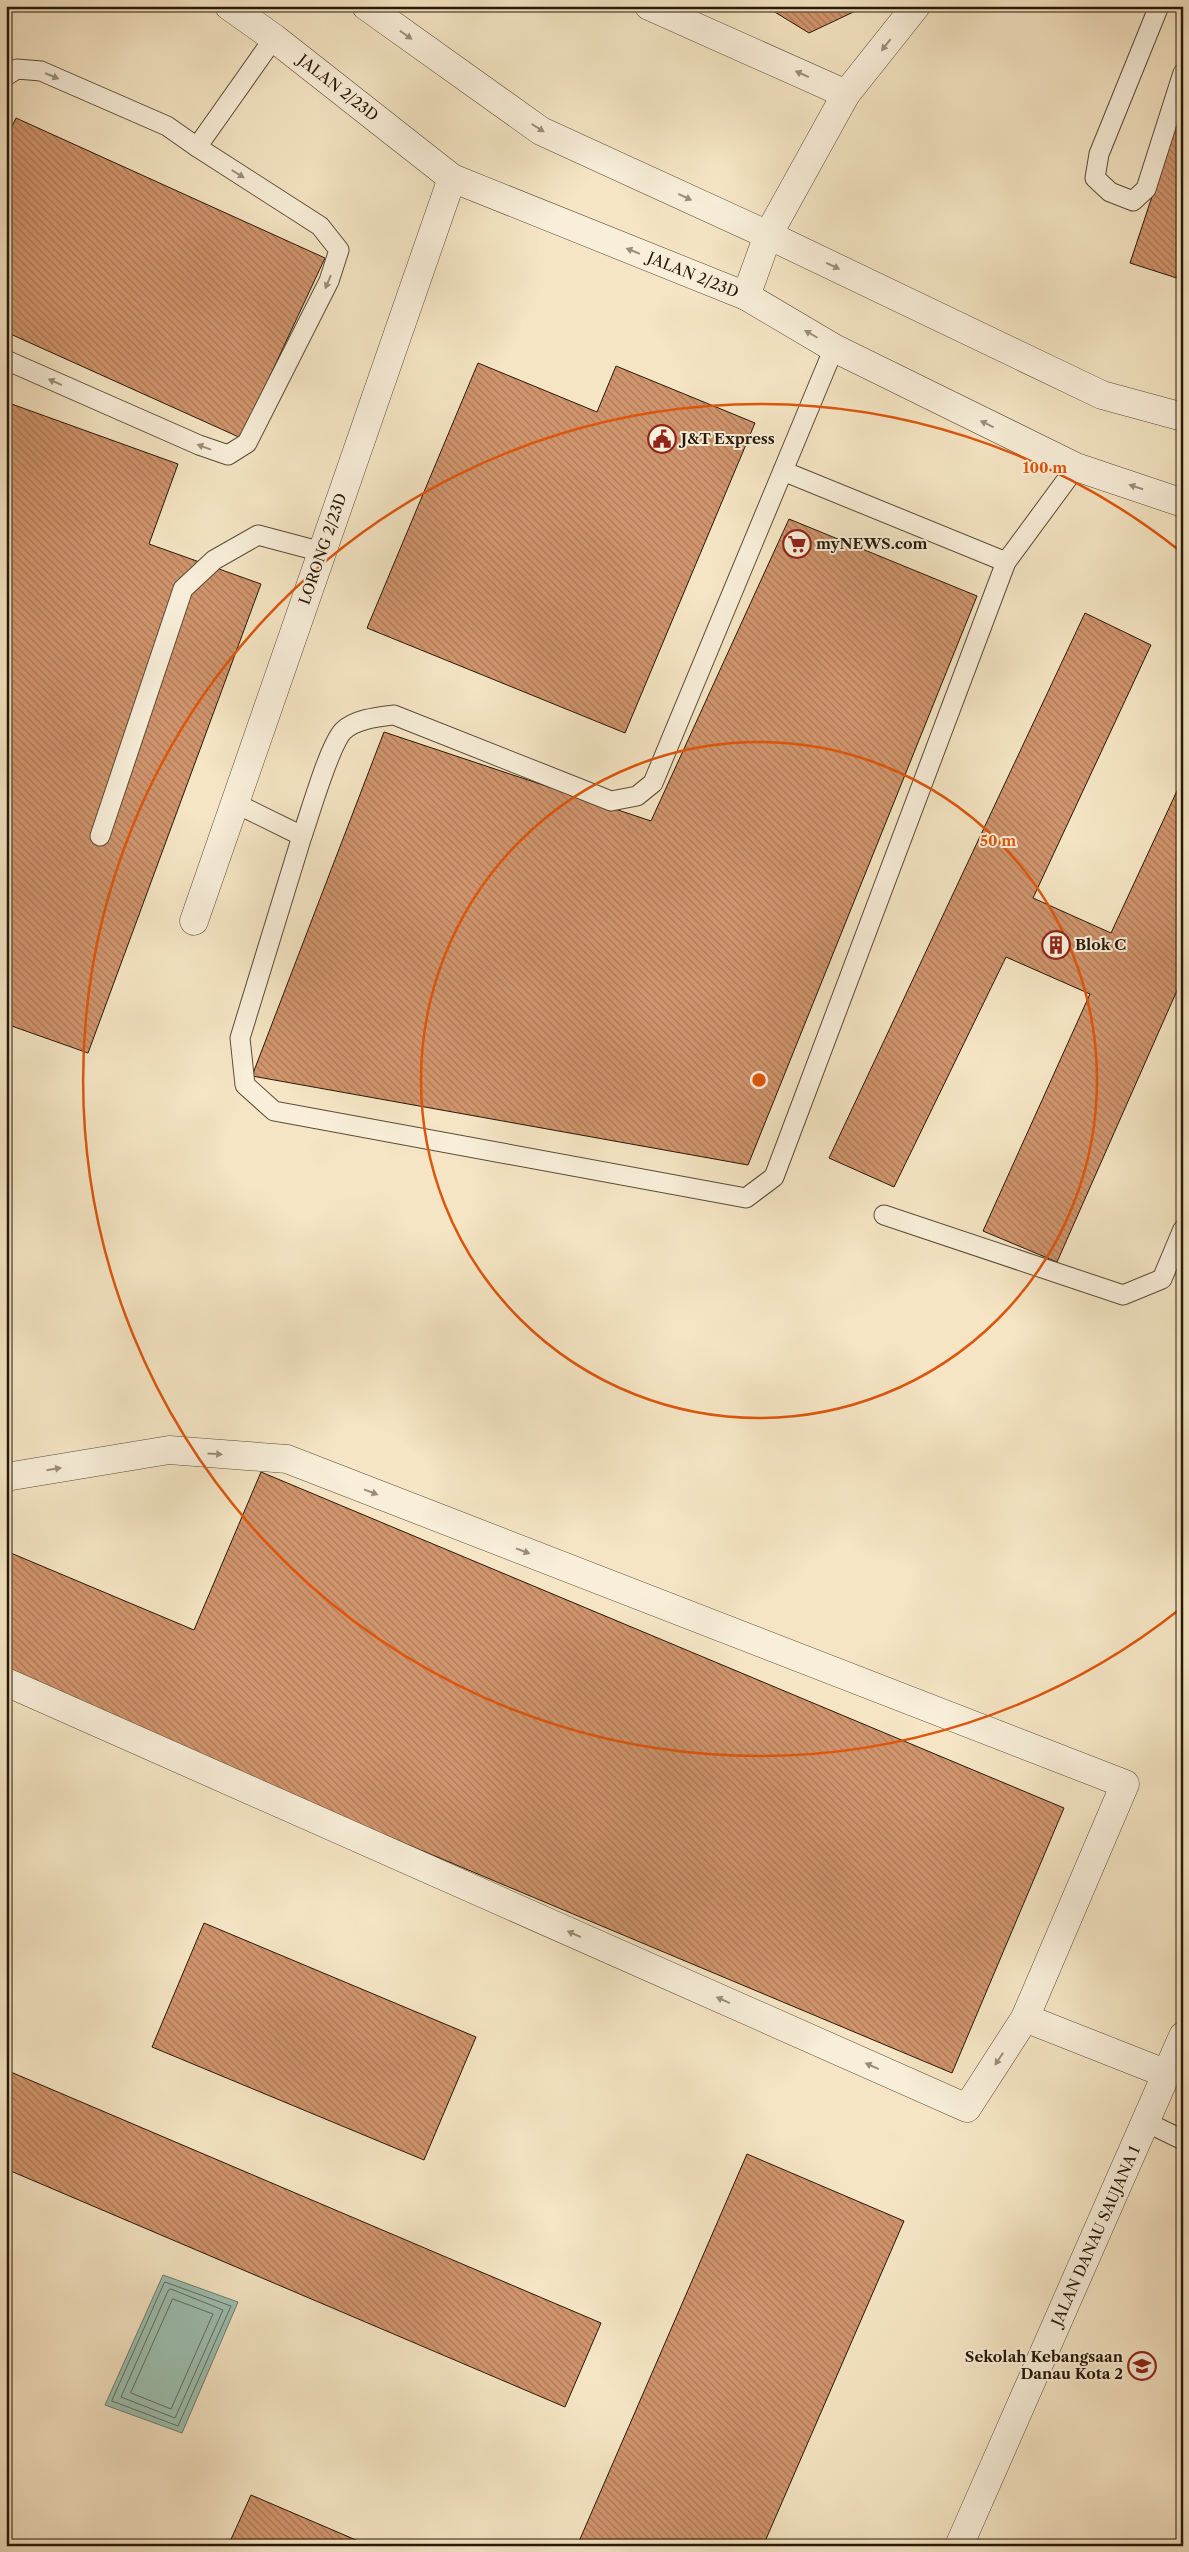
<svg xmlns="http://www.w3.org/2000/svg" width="1189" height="2552" font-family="'Libre Caslon Text',serif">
  <defs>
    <pattern id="building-back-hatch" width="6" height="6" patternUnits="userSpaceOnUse" patternTransform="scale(1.25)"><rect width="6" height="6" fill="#d1956d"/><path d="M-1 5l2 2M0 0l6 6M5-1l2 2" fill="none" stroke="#aa7958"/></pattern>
  </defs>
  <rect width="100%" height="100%" fill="#f5e5c4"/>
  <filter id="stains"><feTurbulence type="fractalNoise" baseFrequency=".004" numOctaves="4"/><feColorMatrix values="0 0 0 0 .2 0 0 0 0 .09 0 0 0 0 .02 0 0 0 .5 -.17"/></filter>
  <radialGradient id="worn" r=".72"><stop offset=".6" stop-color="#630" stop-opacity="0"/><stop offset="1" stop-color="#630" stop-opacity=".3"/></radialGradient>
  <polygon fill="#9cbfb1" stroke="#6d7c6d" points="163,2275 238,2302 182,2433 105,2405"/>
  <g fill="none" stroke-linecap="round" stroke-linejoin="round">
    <g stroke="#626c5c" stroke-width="1">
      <polygon points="165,2282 231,2306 178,2426 112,2401"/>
      <polygon points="171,2289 223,2310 175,2418 121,2397 168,2291"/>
      <polygon points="173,2299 213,2314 171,2409 131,2393"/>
    </g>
  </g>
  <g fill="url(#building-back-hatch)" stroke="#271806">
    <polygon points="765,6 866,6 809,33"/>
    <polygon points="1183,103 1183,280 1130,263"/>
    <polygon points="16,118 325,258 241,438 6,332 6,139"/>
    <polygon points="478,363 597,412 616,366 755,423 625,733 367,628"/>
    <polygon points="6,402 178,464 149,544 261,584 88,1053 6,1024"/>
    <polygon points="789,519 977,596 748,1165 252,1076 384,732 651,821"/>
    <polygon points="1085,613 1151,645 1033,898 1111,933 1183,778 1183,977 1057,1262 983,1231 1090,994 1006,957 894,1187 829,1158"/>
    <polygon points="261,1472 1064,1808 952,2073 6,1676 6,1551 194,1630"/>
    <polygon points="204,1923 476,2037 424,2160 152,2047"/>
    <polygon points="6,2070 601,2323 565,2407 6,2169"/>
    <polygon points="747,2154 904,2221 763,2546 577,2546"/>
    <polygon points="251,2495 370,2546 228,2546"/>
  </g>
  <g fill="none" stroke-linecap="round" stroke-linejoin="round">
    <defs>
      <g id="lane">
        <polyline points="1159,6 1099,154 1095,178 1110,192 1133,201 1146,189 1183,73"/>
        <polyline points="6,76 17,69 41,71 167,126 197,147 320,226 339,250 329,281 247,443 228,455 199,445 6,360"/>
        <polyline points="197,147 274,38"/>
        <polyline points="783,471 1006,562"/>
        <polyline points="235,803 302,836 240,1038 245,1085 274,1111 746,1198 774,1177 1006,562 1076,467"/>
        <polyline points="100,836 183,589 214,560 258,535 322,552"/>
        <path d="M302,836c8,-22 27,-90 41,-105 12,-12 35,-14 51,-16l217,86 26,-5 16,-13 181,-435"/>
        <polyline points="884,1215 1123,1295 1162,1279 1183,1229"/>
        <polyline points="1146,2122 1183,2140"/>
      </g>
      <g id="street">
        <polyline points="229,6 274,38 452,178 746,296 834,348 1076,467 1183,503"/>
        <polyline points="366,6 541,131 768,235 1102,395 1183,417"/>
        <polyline points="649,6 846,94"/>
        <polyline points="746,296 768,235 846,94 916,6"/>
        <polyline points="194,921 452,178"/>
        <polyline points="6,1477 169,1450 287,1459 1125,1784 1025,2018 967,2108 6,1682"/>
        <polyline points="1025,2018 1167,2074"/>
        <polyline points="959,2546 1183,2036"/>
      </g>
    </defs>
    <use href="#lane" stroke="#5a4b36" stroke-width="21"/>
    <use href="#street" stroke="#5a4b36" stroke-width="29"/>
    <use href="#lane" stroke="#f8eed9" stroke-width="19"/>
    <use href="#street" stroke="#f8eed9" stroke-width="28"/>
  </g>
  <defs><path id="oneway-solid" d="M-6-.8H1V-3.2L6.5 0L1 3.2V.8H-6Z" transform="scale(1.25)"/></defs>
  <g fill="#9a8e7a">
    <use href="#oneway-solid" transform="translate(406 35) rotate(35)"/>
    <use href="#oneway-solid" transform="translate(886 45) rotate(128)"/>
    <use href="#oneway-solid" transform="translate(802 74) rotate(-156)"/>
    <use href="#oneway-solid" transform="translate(52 76) rotate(23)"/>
    <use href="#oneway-solid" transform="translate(538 128) rotate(32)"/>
    <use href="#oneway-solid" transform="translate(238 174) rotate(32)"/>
    <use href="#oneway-solid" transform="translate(685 197) rotate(25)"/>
    <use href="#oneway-solid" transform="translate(633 251) rotate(-158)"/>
    <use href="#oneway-solid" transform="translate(833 266) rotate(25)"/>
    <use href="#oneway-solid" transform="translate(328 282) rotate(113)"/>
    <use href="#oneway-solid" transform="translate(811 334) rotate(-150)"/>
    <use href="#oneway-solid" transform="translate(55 382) rotate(-156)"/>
    <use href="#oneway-solid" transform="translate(987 424) rotate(-154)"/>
    <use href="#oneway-solid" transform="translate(204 447) rotate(-160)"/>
    <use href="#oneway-solid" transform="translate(1136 487) rotate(-162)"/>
    <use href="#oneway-solid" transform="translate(215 1454) rotate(4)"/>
    <use href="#oneway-solid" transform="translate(54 1469) rotate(-9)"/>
    <use href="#oneway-solid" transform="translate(371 1492) rotate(21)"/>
    <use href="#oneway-solid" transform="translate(523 1551) rotate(21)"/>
    <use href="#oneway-solid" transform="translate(574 1934) rotate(-156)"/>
    <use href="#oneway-solid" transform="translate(723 2000) rotate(-156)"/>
    <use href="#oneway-solid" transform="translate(999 2059) rotate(123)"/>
    <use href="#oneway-solid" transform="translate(872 2066) rotate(-156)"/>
  </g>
  <g fill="none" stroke="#de560c" stroke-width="2.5">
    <circle cx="759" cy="1080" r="338"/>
    <path d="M1180 1609A676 676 0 1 1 1180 551"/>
  </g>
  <defs>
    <symbol id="civic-ring" viewBox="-11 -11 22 22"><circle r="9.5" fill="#f8eed9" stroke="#8f2418" stroke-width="1.5"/><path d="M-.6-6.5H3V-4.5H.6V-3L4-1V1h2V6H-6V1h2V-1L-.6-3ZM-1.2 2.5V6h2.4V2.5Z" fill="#8f2418"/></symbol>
    <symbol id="supermarket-ring" viewBox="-11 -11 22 22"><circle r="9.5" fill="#f8eed9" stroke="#8f2418" stroke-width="1.5"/><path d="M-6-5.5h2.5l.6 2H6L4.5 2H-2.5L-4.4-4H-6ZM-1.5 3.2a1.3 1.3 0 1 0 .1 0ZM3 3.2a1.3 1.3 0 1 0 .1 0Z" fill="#8f2418"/></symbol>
    <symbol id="building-ring" viewBox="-11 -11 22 22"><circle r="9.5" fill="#f8eed9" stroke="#8f2418" stroke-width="1.5"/><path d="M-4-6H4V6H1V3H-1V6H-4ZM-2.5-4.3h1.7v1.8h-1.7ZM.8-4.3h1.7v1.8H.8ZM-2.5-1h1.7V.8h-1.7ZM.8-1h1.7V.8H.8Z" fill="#8f2418"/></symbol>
    <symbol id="school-ring" viewBox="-11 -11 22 22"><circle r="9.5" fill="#f8eed9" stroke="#8f2418" stroke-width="1.5"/><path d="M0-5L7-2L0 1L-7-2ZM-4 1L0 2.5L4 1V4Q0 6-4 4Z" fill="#8f2418"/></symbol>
  </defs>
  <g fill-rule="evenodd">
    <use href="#civic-ring" x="646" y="423" width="32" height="32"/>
    <use href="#supermarket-ring" x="781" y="528" width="32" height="32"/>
    <use href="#building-ring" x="1040" y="929" width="32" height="32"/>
    <use href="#school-ring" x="1126" y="2350" width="32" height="32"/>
  </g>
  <g text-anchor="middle" stroke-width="4" stroke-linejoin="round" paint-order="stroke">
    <g font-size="15" fill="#271806" stroke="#f8eed9">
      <text transform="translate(338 88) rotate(38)" y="5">JALAN 2/23D</text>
      <text transform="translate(693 275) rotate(22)" y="5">JALAN 2/23D</text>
      <text transform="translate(323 549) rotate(-71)" y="5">LORONG 2/23D</text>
      <text transform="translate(1096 2236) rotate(-66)" y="5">JALAN DANAU SAUJANA 1</text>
    </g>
    <g font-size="15" font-weight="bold" fill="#271806" stroke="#f8eed9" text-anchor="start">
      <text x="681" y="444">J&amp;T Express</text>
      <text x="816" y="549">myNEWS.com</text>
      <text x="1075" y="950">Blok C</text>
      <text x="1123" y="2362" text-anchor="end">Sekolah Kebangsaan<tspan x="1123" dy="17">Danau Kota 2</tspan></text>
    </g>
  </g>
  <circle cx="759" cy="1080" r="8" fill="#de560c" stroke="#f8eed9" stroke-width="2.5"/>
  <g font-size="15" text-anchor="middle" font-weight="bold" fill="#de560c" stroke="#f8eed9" stroke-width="4" stroke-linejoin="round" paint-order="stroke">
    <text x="1045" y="473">100 m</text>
    <text x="998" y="846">50 m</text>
  </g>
  <rect width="1189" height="2552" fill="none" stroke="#f5e5c4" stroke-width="25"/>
  <rect x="8" y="8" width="1174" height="2537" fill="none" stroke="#271806" stroke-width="2.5"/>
  <rect x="12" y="12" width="1164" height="2527" fill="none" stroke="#271806"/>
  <rect width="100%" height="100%" filter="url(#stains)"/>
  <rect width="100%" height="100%" fill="url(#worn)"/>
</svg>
